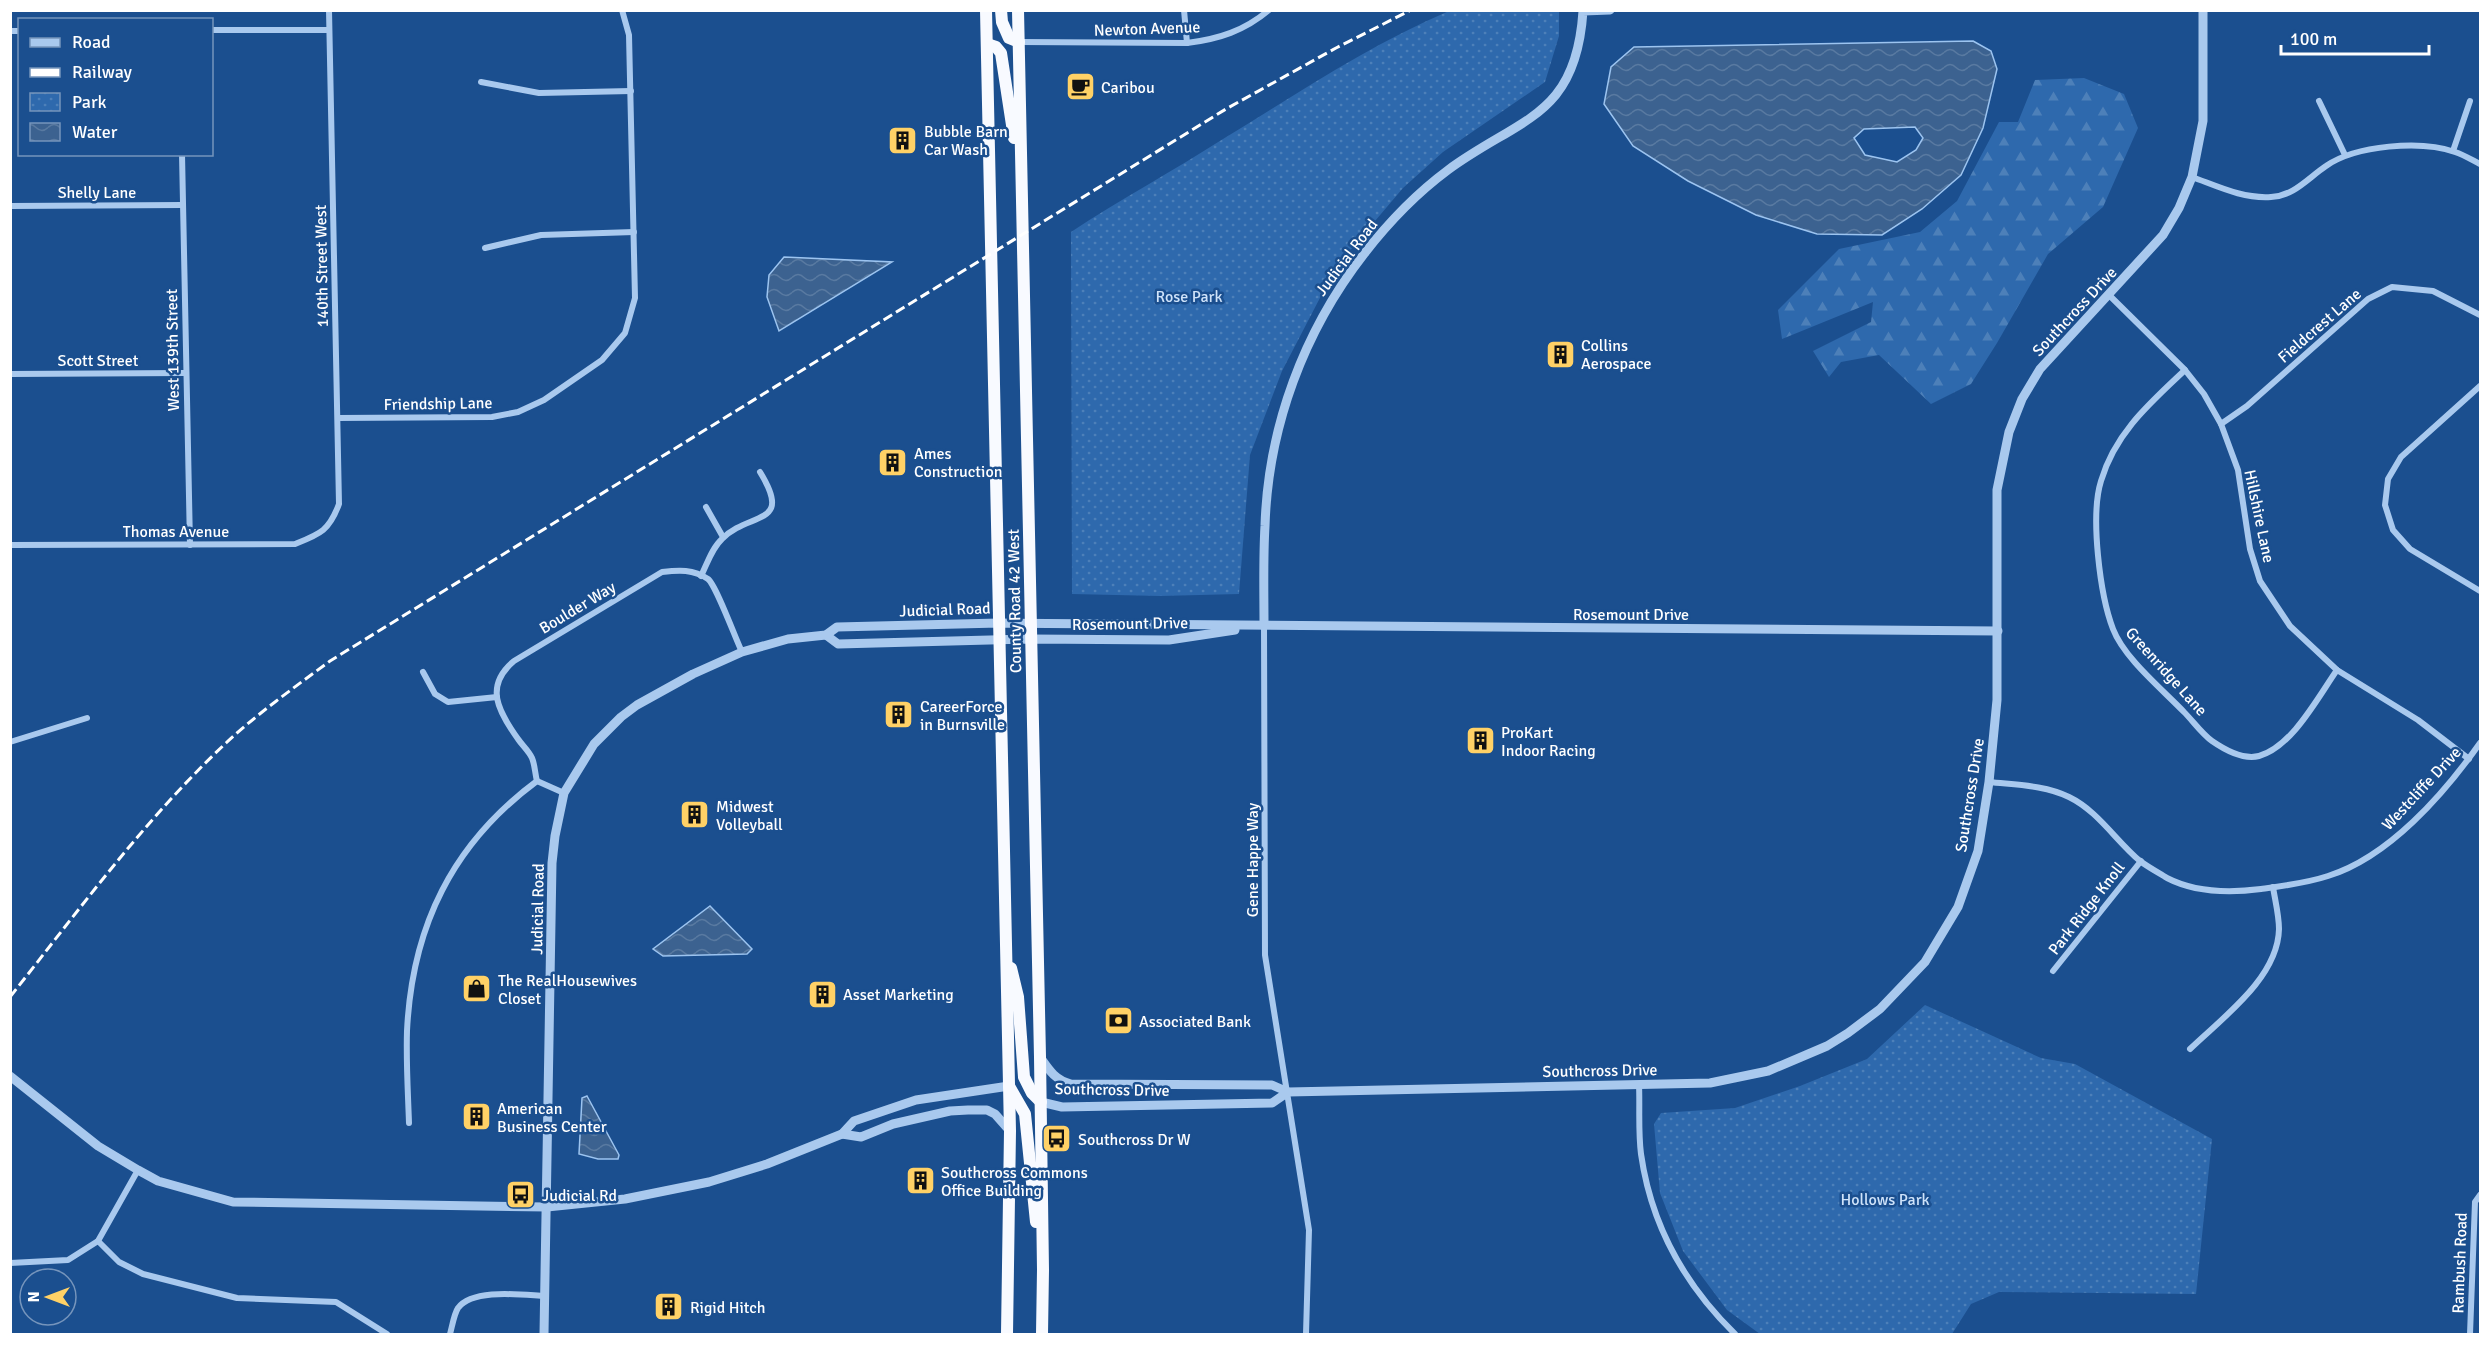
<svg xmlns="http://www.w3.org/2000/svg" width="2491" height="1345" font-family="Signika,sans-serif">
  <defs>
    <pattern id="forest-firs" width="22" height="20" patternUnits="userSpaceOnUse" patternTransform="scale(1.5)"><rect width="22" height="20" fill="#2e69ad"/><path d="M5 1l3.5 6h-7zM16 11l3.5 6h-7z" fill="#4d80b9"/></pattern>
    <pattern id="park-dots" width="8" height="8" patternUnits="userSpaceOnUse" patternTransform="scale(1.5)"><rect width="8" height="8" fill="#2e69ad"/><path d="M2 2h.1M6 6h.1" fill="none" stroke="#4d80b9" stroke-width="1.8" stroke-linecap="round"/></pattern>
    <pattern id="water-waves" width="16" height="10" patternUnits="userSpaceOnUse" patternTransform="scale(1.5)"><rect width="16" height="10" fill="#3c6290"/><path d="M0 5q4-4 8 0t8 0" fill="none" stroke="#597aa1"/></pattern>
  </defs>
  <rect width="100%" height="100%" fill="#1b4f8f"/>
  <polygon fill="url(#forest-firs)" points="2084,78 2124,94 2138,128 2103,207 2048,254 1997,343 1971,384 1931,404 1879,355 1841,362 1829,377 1813,351 1871,322 1873,302 1782,339 1778,310 1839,249 1920,232 1957,201 1999,122 2018,122 2035,80"/>
  <g fill="url(#park-dots)">
    <path d="M1449,11h110v25l-14,46 -102,70 -40,36 -67,79 -54,104 -32,84 -11,139 -79,2 -88,-2 -1,-362c50,-33 102,-61 152,-93 74,-45 146,-94 226,-128z"/>
    <polygon points="1925,1005 2041,1058 2075,1064 2212,1139 2196,1294 1999,1292 1971,1304 1952,1334 1760,1334 1727,1310 1683,1251 1660,1193 1654,1124 1661,1113 1735,1108 1800,1086 1867,1059"/>
  </g>
  <g fill="url(#water-waves)" stroke="#9cc4f0" stroke-width="1.5" fill-rule="evenodd">
    <path d="M1973,41l18,10 6,18 -14,59 -22,47 -39,34 -40,26 -65,-1 -61,-19 -68,-34 -55,-35 -29,-42 7,-37 23,-20zM1915,127l8,11 -7,12 -19,12 -32,-7 -11,-17 10,-9z"/>
    <polygon points="784,257 892,262 779,331 767,297 769,275"/>
    <polygon points="710,906 752,949 747,954 663,956 653,949"/>
    <polygon points="587,1096 619,1155 618,1159 598,1159 579,1154 582,1098"/>
  </g>
  <g fill="none" stroke-linecap="round" stroke-linejoin="round">
    <g stroke="#a9c9ee" stroke-width="6">
      <polyline points="1184,10 1187,43"/>
      <polyline points="212,30 329,30"/>
      <polyline points="10,31 20,31"/>
      <path d="M1019,42l168,1c32,-4 57,-12 82,-33"/>
      <polyline points="481,82 539,93 631,91"/>
      <polyline points="2319,101 2345,155"/>
      <polyline points="2453,151 2470,101"/>
      <polyline points="182,154 190,545"/>
      <path d="M2192,177c25,9 51,22 79,20 23,-1 37,-19 55,-31 30,-21 95,-26 129,-14 9,3 17,8 25,12"/>
      <polyline points="10,206 183,205"/>
      <polyline points="485,248 541,235 634,232"/>
      <polyline points="2109,295 2185,370 2204,394 2221,424 2238,470 2250,549 2260,581 2290,626 2337,670 2418,720 2469,759"/>
      <path d="M2185,370c-35,33 -70,63 -84,111 -11,35 -1,114 12,148 11,29 49,60 71,83 9,9 18,22 28,29 13,9 31,19 47,15 33,-9 59,-59 78,-86"/>
      <polyline points="10,374 186,373"/>
      <polyline points="2480,386 2401,457 2388,479 2385,505 2393,530 2410,549 2480,591"/>
      <polyline points="338,418 492,417 518,412 544,400 602,360 625,333 635,298 629,35 622,10"/>
      <polyline points="2221,424 2247,406 2368,299 2392,287 2433,291 2480,315"/>
      <polyline points="706,507 723,537"/>
      <path d="M10,545l285,-1c25,-10 34,-13 44,-40l-10,-494"/>
      <path d="M701,576c6,-12 11,-28 21,-37 27,-28 72,-12 38,-67"/>
      <polyline points="1264,626 1265,955 1309,1230 1306,1334"/>
      <polyline points="423,672 435,694 448,702 497,697"/>
      <polyline points="10,742 87,718"/>
      <path d="M537,781c-2,-7 -2,-16 -5,-23 -3,-7 -10,-13 -14,-19 -20,-28 -34,-53 -4,-78l148,-89c17,-2 31,-3 46,7 8,6 28,61 34,73"/>
      <path d="M1989,782c27,3 56,3 80,15 29,14 47,44 71,64 8,6 19,12 27,17 29,15 63,15 94,11 22,-3 46,-6 67,-13 61,-19 116,-82 152,-133"/>
      <polyline points="2053,971 2141,861"/>
      <path d="M2190,1049c32,-31 88,-71 89,-120 0,-14 -4,-29 -6,-42"/>
      <path d="M1639,1084c1,23 -1,47 2,70 10,70 44,131 94,180"/>
      <path d="M409,1123c-1,-30 -3,-61 -2,-92 5,-104 45,-187 130,-250l27,12"/>
      <polyline points="98,1241 119,1262 143,1274 237,1298 336,1302 387,1334"/>
      <polyline points="10,1263 68,1260 98,1241 138,1170"/>
      <path d="M450,1334c2,-7 4,-20 8,-26 15,-20 65,-13 87,-12"/>
      <polyline points="2470,1334 2475,1202 2480,1195"/>
    </g>
    <g stroke="#a9c9ee" stroke-width="9">
      <path d="M1264,626c0,-33 -1,-67 1,-100 3,-99 39,-195 99,-272 24,-31 53,-61 84,-84 72,-53 128,-52 135,-159l27,-1"/>
      <polyline points="826,635 838,644 1031,639 1169,640 1235,630"/>
      <path d="M1040,1057c9,13 15,23 31,27l201,1 16,7 422,-9 58,-12 59,-25 21,-13 32,-24 45,-47 33,-55 20,-56 11,-69 8,-82v-210l12,-58 13,-33 18,-30 123,-134 16,-27 13,-31 11,-56v-111"/>
      <polyline points="10,1076 98,1146 138,1170 158,1181 233,1202 547,1207 625,1199 709,1182 767,1164 842,1134 854,1121 916,1100 1009,1086"/>
      <polyline points="1041,1102 1062,1107 1272,1103 1288,1092"/>
      <polyline points="842,1134 861,1137 893,1124 950,1111 968,1110 987,1110 995,1114 1010,1131"/>
      <polyline points="544,1334 552,863 555,836 564,793 594,744 621,717 637,705 693,674 742,652 788,639 826,635 837,627 999,623 1998,631"/>
    </g>
    <g stroke="#f8faff" stroke-width="12">
      <polyline points="986,10 1010,1131 1007,1334"/>
      <polyline points="1001,10 1002,22 1009,38 1019,42"/>
      <polyline points="1018,10 1040,1057 1043,1270 1042,1334"/>
      <polyline points="987,44 996,47 1001,53 1014,138"/>
      <polyline points="1011,968 1018,997 1024,1077 1032,1093 1041,1102"/>
      <polyline points="1009,1086 1025,1114 1036,1222"/>
    </g>
    <path stroke="#fff" stroke-width="3" stroke-dasharray="10 4.5" stroke-linecap="butt" d="M10,997c69,-87 135,-178 216,-254 32,-30 69,-56 104,-82l896,-552 110,-61 75,-38"/>
  </g>
  <defs>
    <symbol id="cafe-square" viewBox="-11 -11 22 22"><rect x="-9" y="-9" width="18" height="18" rx="4" fill="#ffd166" stroke="#1b4f8f"/><path d="M-5.5-4.5H6V0H3Q3 3.5 0 3.5H-2.5Q-5.5 3.5-5.5 0ZM3-3.2v2h1.7v-2ZM-6 4.5H4V6H-6Z" fill="#111"/></symbol>
    <symbol id="building-square" viewBox="-11 -11 22 22"><rect x="-9" y="-9" width="18" height="18" rx="4" fill="#ffd166" stroke="#1b4f8f"/><path d="M-4-6H4V6H1V3H-1V6H-4ZM-2.5-4.3h1.7v1.8h-1.7ZM.8-4.3h1.7v1.8H.8ZM-2.5-1h1.7V.8h-1.7ZM.8-1h1.7V.8H.8Z" fill="#111"/></symbol>
    <symbol id="shop-square" viewBox="-11 -11 22 22"><rect x="-9" y="-9" width="18" height="18" rx="4" fill="#ffd166" stroke="#1b4f8f"/><path d="M-5-2.5h2.3a2.7 3.5 0 0 1 5.4 0H5L5.5 6h-11ZM-1.5-2.5h3a1.5 2.3 0 0 0-3 0Z" fill="#111"/></symbol>
    <symbol id="bank-square" viewBox="-11 -11 22 22"><rect x="-9" y="-9" width="18" height="18" rx="4" fill="#ffd166" stroke="#1b4f8f"/><path d="M-6-4H6V4H-6ZM0-2.3a2.3 2.3 0 1 0 0 4.6a2.3 2.3 0 1 0 0-4.6Z" fill="#111"/></symbol>
    <symbol id="bus-square" viewBox="-11 -11 22 22"><rect x="-9" y="-9" width="18" height="18" rx="4" fill="#ffd166" stroke="#1b4f8f"/><path d="M-5-6H5V4H4V6H2V4H-2V6H-4V4H-5ZM-3.5-4V0h7V-4ZM-3.5 1.2v1.5H-2V1.2ZM2 1.2v1.5H3.5V1.2Z" fill="#111"/></symbol>
  </defs>
  <g fill-rule="evenodd">
    <use href="#cafe-square" x="1064" y="70" width="33" height="33"/>
    <use href="#building-square" x="886" y="124" width="33" height="33"/>
    <use href="#building-square" x="1544" y="338" width="33" height="33"/>
    <use href="#building-square" x="876" y="446" width="33" height="33"/>
    <use href="#building-square" x="882" y="698" width="33" height="33"/>
    <use href="#building-square" x="1464" y="724" width="33" height="33"/>
    <use href="#building-square" x="678" y="798" width="33" height="33"/>
    <use href="#shop-square" x="460" y="972" width="33" height="33"/>
    <use href="#building-square" x="806" y="978" width="33" height="33"/>
    <use href="#bank-square" x="1102" y="1004" width="33" height="33"/>
    <use href="#building-square" x="460" y="1100" width="33" height="33"/>
    <use href="#bus-square" x="1040" y="1122" width="33" height="33"/>
    <use href="#building-square" x="904" y="1164" width="33" height="33"/>
    <use href="#bus-square" x="504" y="1178" width="33" height="33"/>
    <use href="#building-square" x="652" y="1290" width="33" height="33"/>
  </g>
  <g text-anchor="middle" stroke-width="5" stroke-linejoin="round" paint-order="stroke">
    <g font-size="16" fill="#fff" stroke="#1b4f8f">
      <text transform="translate(1147 28) rotate(-2)" y="6">Newton Avenue</text>
      <text x="97" y="198">Shelly Lane</text>
      <text transform="translate(1346 257) rotate(-53)" y="6">Judicial Road</text>
      <text transform="translate(321 266) rotate(-91)" y="6">140th Street West</text>
      <text transform="translate(2074 311) rotate(-47)" y="6">Southcross Drive</text>
      <text transform="translate(2319 325) rotate(-41)" y="6">Fieldcrest Lane</text>
      <text transform="translate(172 350) rotate(-91)" y="6">West 139th Street</text>
      <text x="98" y="366">Scott Street</text>
      <text transform="translate(438 403) rotate(-1)" y="6">Friendship Lane</text>
      <text transform="translate(2260 516) rotate(78)" y="6">Hillshire Lane</text>
      <text x="176" y="537">Thomas Avenue</text>
      <text transform="translate(1014 601) rotate(-91)" y="6">County Road 42 West</text>
      <text transform="translate(577 607) rotate(-31)" y="6">Boulder Way</text>
      <text transform="translate(945 609) rotate(-2)" y="6">Judicial Road</text>
      <text x="1631" y="620">Rosemount Drive</text>
      <text transform="translate(1130 623) rotate(-1)" y="6">Rosemount Drive</text>
      <text transform="translate(2167 671) rotate(48)" y="6">Greenridge Lane</text>
      <text transform="translate(2421 788) rotate(-47)" y="6">Westcliffe Drive</text>
      <text transform="translate(1969 795) rotate(-81)" y="6">Southcross Drive</text>
      <text transform="translate(1252 860) rotate(-90)" y="6">Gene Happe Way</text>
      <text transform="translate(2086 908) rotate(-52)" y="6">Park Ridge Knoll</text>
      <text transform="translate(537 909) rotate(-89)" y="6">Judicial Road</text>
      <text transform="translate(1600 1070) rotate(-1)" y="6">Southcross Drive</text>
      <text transform="translate(1112 1089) rotate(1)" y="6">Southcross Drive</text>
      <text transform="translate(2459 1263) rotate(-88)" y="6">Rambush Road</text>
    </g>
    <g font-size="16" fill="#fff" stroke="#1b4f8f" text-anchor="start">
      <text x="1101" y="93">Caribou</text>
      <text x="924" y="137">Bubble Barn<tspan x="924" dy="18">Car Wash</tspan></text>
      <text x="1581" y="351">Collins<tspan x="1581" dy="18">Aerospace</tspan></text>
      <text x="914" y="459">Ames<tspan x="914" dy="18">Construction</tspan></text>
      <text x="920" y="712">CareerForce<tspan x="920" dy="18">in Burnsville</tspan></text>
      <text x="1501" y="738">ProKart<tspan x="1501" dy="18">Indoor Racing</tspan></text>
      <text x="716" y="812">Midwest<tspan x="716" dy="18">Volleyball</tspan></text>
      <text x="498" y="986">The RealHousewives<tspan x="498" dy="18">Closet</tspan></text>
      <text x="843" y="1000">Asset Marketing</text>
      <text x="1139" y="1027">Associated Bank</text>
      <text x="497" y="1114">American<tspan x="497" dy="18">Business Center</tspan></text>
      <text x="1078" y="1145">Southcross Dr W</text>
      <text x="941" y="1178">Southcross Commons<tspan x="941" dy="18">Office Building</tspan></text>
      <text x="542" y="1201">Judicial Rd</text>
      <text x="690" y="1313">Rigid Hitch</text>
    </g>
    <g font-size="16" fill="#cfe3fa" stroke="#1b4f8f">
      <text x="1189" y="302">Rose Park</text>
      <text x="1885" y="1205">Hollows Park</text>
    </g>
  </g>
  <rect width="2491" height="1345" fill="none" stroke="#ffffff" stroke-width="24"/>
  <rect x="18" y="18" width="195" height="138" fill="#1b4f8f" stroke="#7695bc" stroke-width="1.5"/>
  <rect x="30" y="38" width="30" height="9" fill="#a9c9ee" stroke="#7695bc" stroke-width="1.5"/>
  <text x="72" y="48" font-size="18" fill="#ffffff">Road</text>
  <rect x="30" y="68" width="30" height="9" fill="#ffffff" stroke="#7695bc" stroke-width="1.5"/>
  <text x="72" y="78" font-size="18" fill="#ffffff">Railway</text>
  <rect x="30" y="93" width="30" height="18" fill="url(#park-dots)" stroke="#7695bc" stroke-width="1.5"/>
  <text x="72" y="108" font-size="18" fill="#ffffff">Park</text>
  <rect x="30" y="123" width="30" height="18" fill="url(#water-waves)" stroke="#7695bc" stroke-width="1.5"/>
  <text x="72" y="138" font-size="18" fill="#ffffff">Water</text>
  <g transform="translate(48 1297) rotate(270)"><circle r="28" fill="#1b4f8f" stroke="#7695bc" stroke-width="1.5"/>
  <path d="M0-4.5L10 22L0 15L-10 22Z" fill="#ffd166"/>
  <text y="-9" font-size="16" font-weight="bold" text-anchor="middle" fill="#ffffff">N</text>
  </g>
  <path d="M2281 45v9h148v-9" fill="none" stroke="#ffffff" stroke-width="3"/>
  <text x="2290" y="45" font-size="18" fill="#ffffff" stroke="#1b4f8f" stroke-width="4.5" paint-order="stroke">100 m</text>
</svg>
